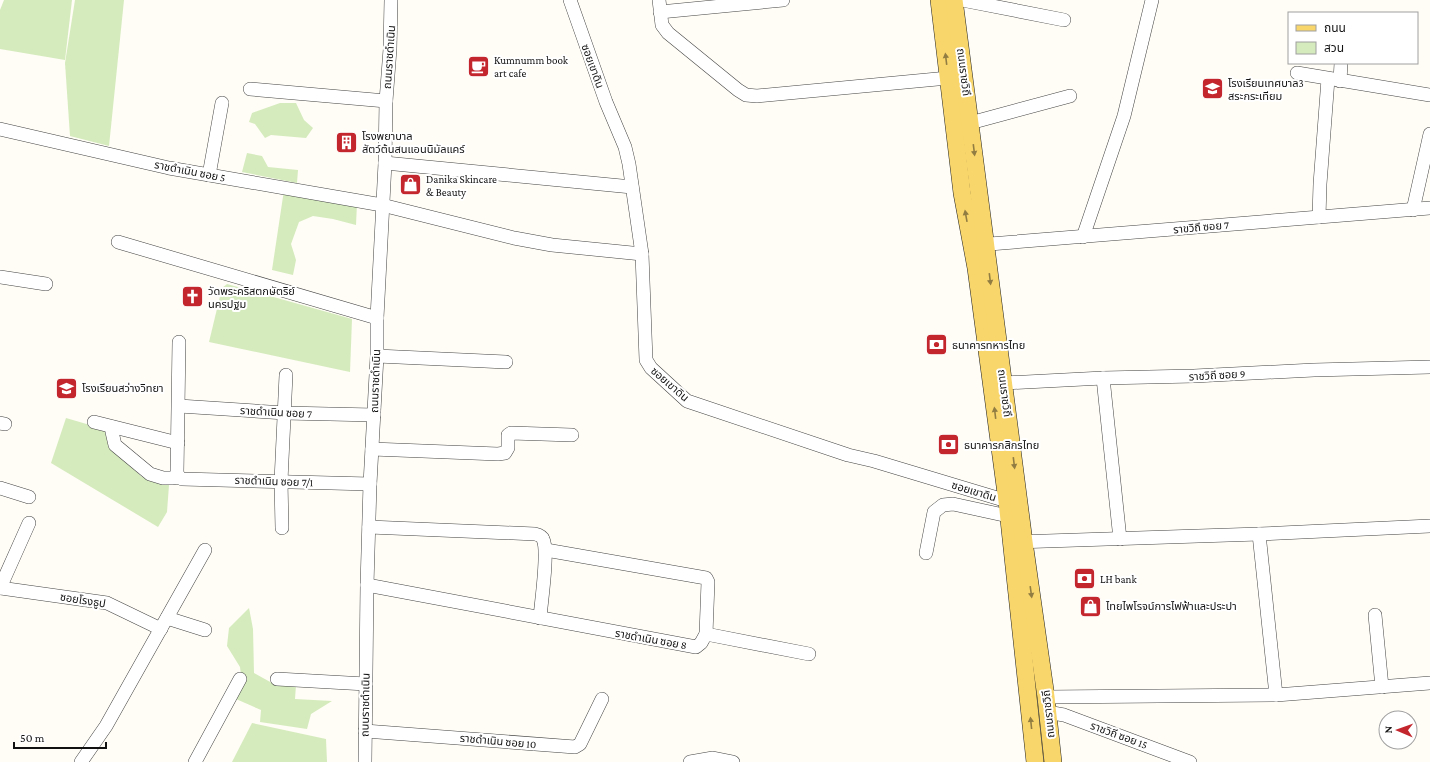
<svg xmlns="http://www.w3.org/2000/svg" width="1430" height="762" font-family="'Crimson Pro','Noto Sans Thai',serif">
  <rect width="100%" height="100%" fill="#fffdf5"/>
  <g fill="#d5ebbd">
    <polygon points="4,0 72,0 65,60 0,49 0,10"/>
    <polygon points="75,0 124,0 109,146 70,136 65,63"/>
    <polygon points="280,103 296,103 304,120 313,128 306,138 271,135 265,138 255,124 249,122 252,113"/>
    <polygon points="247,153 262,156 268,167 298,170 297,183 242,172"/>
    <polygon points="284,190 357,203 356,225 333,219 313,216 299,222 291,244 296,260 293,275 272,270"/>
    <polygon points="227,284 352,319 350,372 209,342 222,288"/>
    <polygon points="66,418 107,430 110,447 142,477 169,485 167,512 158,527 51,463"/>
    <polygon points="249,608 253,629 254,673 272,683 296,685 295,699 332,701 311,714 307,729 260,722 261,710 236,699 242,684 240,667 227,646 229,628"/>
    <polygon points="252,723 326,739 327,762 232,762"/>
  </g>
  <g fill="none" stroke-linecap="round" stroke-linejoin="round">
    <defs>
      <g id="minor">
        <polyline points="570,0 606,102 625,147 629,164 642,254 646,360 651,368 687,401 848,455 874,461 1007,501"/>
        <polyline points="659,0 662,25 668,33 738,90 746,95 757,96 948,78"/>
        <polyline points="962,0 1064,20"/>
        <polyline points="660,12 783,0"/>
        <polyline points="1297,73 1430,95"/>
        <polyline points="1340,81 1341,63"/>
        <polyline points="250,89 386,101"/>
        <polyline points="970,123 1070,96"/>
        <polyline points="0,129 169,168 382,205 514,238 552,245 642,254"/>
        <polyline points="385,163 632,187"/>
        <polyline points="209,175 222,103"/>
        <polyline points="1413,210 1430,134"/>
        <polyline points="1319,217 1320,184 1328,79"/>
        <polyline points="1083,237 1124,116 1152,0"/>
        <polyline points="118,242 377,318"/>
        <polyline points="977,245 1430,208"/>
        <polyline points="0,277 46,284"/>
        <polyline points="377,356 506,362"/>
        <polyline points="1103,378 1120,539"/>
        <polyline points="1004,383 1103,378 1194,376 1314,370 1430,367"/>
        <polyline points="179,406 285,413 374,415"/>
        <polyline points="94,422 178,443"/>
        <polyline points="0,423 5,424"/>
        <polyline points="112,427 112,432 115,445 150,474 163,478 172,478 179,477 182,479 370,484"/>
        <polyline points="372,449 498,454 505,453 508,448 508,435 511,433 572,435"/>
        <polyline points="179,477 177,473 179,342"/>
        <polyline points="0,488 29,497"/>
        <path d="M369,527l166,7c4,1 7,2 8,5 6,13 -2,63 -3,79"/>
        <polyline points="282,528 281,481 286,375"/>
        <polyline points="1259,534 1276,695"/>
        <polyline points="1016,542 1259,534 1430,526"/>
        <polyline points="926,553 934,512 943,505 953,504 1008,516"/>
        <polyline points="367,585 696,647 701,643 706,634 708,582 706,578 546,550"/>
        <polyline points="0,588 107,603 161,629"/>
        <polyline points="0,588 29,523"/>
        <polyline points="1375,615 1382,687"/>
        <polyline points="167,618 205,630"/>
        <polyline points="706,634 809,654"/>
        <polyline points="277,679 366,684"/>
        <polyline points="1046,697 1276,695 1430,683"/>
        <polyline points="1047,712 1064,715 1190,762"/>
        <polyline points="365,731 575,747 580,744 602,699"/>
        <polyline points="81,762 106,726 205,550"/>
        <polyline points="195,762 240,679"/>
        <polyline points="365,762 367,585 370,484 377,356 377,318 385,163 386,101 390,49 391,0"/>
        <polyline points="690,762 713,758 733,762"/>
      </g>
      <g id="major">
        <polyline points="939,0 962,193 976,268 1007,501 1035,762"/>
        <polyline points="954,0 1024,542 1046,697 1053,762"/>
      </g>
    </defs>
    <use href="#minor" stroke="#444" stroke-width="14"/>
    <use href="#major" stroke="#222" stroke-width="18"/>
    <use href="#minor" stroke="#fff" stroke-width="13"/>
    <use href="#major" stroke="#f9d66b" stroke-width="17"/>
  </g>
  <defs><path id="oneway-solid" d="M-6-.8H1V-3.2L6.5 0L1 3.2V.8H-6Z"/></defs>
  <g fill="#917d42">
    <use href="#oneway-solid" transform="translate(946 59) rotate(-97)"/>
    <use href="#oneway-solid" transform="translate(974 150) rotate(83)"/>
    <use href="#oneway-solid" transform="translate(966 216) rotate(-100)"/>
    <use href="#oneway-solid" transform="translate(990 279) rotate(83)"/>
    <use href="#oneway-solid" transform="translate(995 413) rotate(-97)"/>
    <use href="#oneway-solid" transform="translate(1014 463) rotate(83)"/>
    <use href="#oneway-solid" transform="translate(1031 592) rotate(82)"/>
    <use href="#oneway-solid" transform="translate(1031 723) rotate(-96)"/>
  </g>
  <defs>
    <symbol id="cafe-square" viewBox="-11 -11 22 22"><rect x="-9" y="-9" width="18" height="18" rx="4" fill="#c4262e" stroke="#fff"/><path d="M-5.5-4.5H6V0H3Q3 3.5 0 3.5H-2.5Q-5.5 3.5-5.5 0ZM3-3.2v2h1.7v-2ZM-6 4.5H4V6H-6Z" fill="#fff"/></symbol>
    <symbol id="school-square" viewBox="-11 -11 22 22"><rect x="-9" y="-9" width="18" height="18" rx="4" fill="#c4262e" stroke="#fff"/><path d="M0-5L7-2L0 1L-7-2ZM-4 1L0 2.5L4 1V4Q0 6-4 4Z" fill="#fff"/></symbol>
    <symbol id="building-square" viewBox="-11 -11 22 22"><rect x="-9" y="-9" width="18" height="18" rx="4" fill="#c4262e" stroke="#fff"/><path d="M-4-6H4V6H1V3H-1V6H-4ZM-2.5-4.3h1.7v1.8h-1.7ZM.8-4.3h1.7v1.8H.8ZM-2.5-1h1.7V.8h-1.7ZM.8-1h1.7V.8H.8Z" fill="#fff"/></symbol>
    <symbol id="shop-square" viewBox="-11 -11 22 22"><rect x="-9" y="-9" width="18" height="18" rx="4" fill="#c4262e" stroke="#fff"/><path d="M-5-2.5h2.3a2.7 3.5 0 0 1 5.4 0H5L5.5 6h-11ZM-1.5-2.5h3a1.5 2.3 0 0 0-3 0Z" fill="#fff"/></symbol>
    <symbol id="church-square" viewBox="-11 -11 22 22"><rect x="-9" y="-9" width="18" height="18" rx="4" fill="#c4262e" stroke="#fff"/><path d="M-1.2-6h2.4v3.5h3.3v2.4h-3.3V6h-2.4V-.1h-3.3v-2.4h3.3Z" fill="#fff"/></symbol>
    <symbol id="bank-square" viewBox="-11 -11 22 22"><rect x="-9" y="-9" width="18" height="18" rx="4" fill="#c4262e" stroke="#fff"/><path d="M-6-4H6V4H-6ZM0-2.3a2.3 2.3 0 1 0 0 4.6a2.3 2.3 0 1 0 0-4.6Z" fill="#fff"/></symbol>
  </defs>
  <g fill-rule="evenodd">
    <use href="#cafe-square" x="466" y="54" width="25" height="25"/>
    <use href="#school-square" x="1200" y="76" width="25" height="25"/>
    <use href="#building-square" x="334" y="130" width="25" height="25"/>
    <use href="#shop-square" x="398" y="172" width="25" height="25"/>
    <use href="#church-square" x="180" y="284" width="25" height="25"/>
    <use href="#bank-square" x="924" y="332" width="25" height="25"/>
    <use href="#school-square" x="54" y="376" width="25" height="25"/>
    <use href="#bank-square" x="936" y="432" width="25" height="25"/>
    <use href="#bank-square" x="1072" y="566" width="25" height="25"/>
    <use href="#shop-square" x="1078" y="594" width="25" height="25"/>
  </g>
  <g text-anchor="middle" stroke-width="4" stroke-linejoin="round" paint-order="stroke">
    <g font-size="11" fill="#111" stroke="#fff">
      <text transform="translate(389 57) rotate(-86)" y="4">ถนนราชดำเนิน</text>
      <text transform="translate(593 66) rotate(70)" y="4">ซอยเขาดิน</text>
      <text transform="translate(964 72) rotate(83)" y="4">ถนนราชวิถี</text>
      <text transform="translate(190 171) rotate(11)" y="4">ราชดำเนิน ซอย 5</text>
      <text transform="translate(1201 227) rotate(-5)" y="4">ราขวิถี ซอย 7</text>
      <text transform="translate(1217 375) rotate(-3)" y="4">ราชวิถี ซอย 9</text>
      <text transform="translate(375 381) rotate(-88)" y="4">ถนนราชดำเนิน</text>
      <text transform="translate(670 384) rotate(41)" y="4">ซอยเขาดิน</text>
      <text transform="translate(1005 393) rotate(83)" y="4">ถนนราชวิถี</text>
      <text transform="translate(276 412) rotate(3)" y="4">ราชดำเนิน ซอย 7</text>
      <text transform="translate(274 481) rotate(2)" y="4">ราชดำเนิน ซอย 7/1</text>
      <text transform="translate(974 491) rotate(17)" y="4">ซอยเขาดิน</text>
      <text transform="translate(83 600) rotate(9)" y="4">ซอยโรงธูป</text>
      <text transform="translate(651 639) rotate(10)" y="4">ราชดำเนิน ซอย 8</text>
      <text transform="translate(365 705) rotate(-89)" y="4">ถนนราชดำเนิน</text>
      <text transform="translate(1048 714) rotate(-96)" y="4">ถนนราชวิถี</text>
      <text transform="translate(1119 735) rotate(20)" y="4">ราชวิถี ซอย 15</text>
      <text transform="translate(498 741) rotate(5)" y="4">ราชดำเนิน ซอย 10</text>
    </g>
    <g font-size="11" fill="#111" stroke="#fff" text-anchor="start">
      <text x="494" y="64">Kumnumm book<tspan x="494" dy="13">art cafe</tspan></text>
      <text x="1228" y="87">โรงเรียนเทศบาล3<tspan x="1228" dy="13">สระกระเทียม</tspan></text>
      <text x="362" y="140">โรงพยาบาล<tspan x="362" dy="13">สัตว์ต้นสนแอนนิมัลแคร์</tspan></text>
      <text x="426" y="183">Danika Skincare<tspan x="426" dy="13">&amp; Beauty</tspan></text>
      <text x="208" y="295">วัดพระคริสตกษัตริย์<tspan x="208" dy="13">นครปฐม</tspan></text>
      <text x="952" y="349">ธนาคารทหารไทย</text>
      <text x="82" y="392">โรงเรียนสว่างวิทยา</text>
      <text x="964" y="449">ธนาคารกสิกรไทย</text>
      <text x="1100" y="583">LH bank</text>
      <text x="1106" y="610">ไทยไพโรจน์การไฟฟ้าและประปา</text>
    </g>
  </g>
  <rect x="1288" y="12" width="130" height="52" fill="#ffffff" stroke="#a0a0a0"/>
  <rect x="1296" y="25" width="20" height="6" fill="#f9d66b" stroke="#a0a0a0"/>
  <text x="1324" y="32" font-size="12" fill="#111111">ถนน</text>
  <rect x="1296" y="42" width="20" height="12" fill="#d5ebbd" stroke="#a0a0a0"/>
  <text x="1324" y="52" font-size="12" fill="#111111">สวน</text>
  <g transform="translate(1398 730) rotate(272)"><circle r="19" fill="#ffffff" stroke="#a0a0a0"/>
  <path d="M0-3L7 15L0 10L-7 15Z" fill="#c4262e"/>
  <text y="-6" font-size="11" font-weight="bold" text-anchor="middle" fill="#111111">N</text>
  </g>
  <path d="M14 742v6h92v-6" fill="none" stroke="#111111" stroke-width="2"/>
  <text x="20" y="742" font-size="12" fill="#111111" stroke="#ffffff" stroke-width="3" paint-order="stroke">50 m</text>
</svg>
